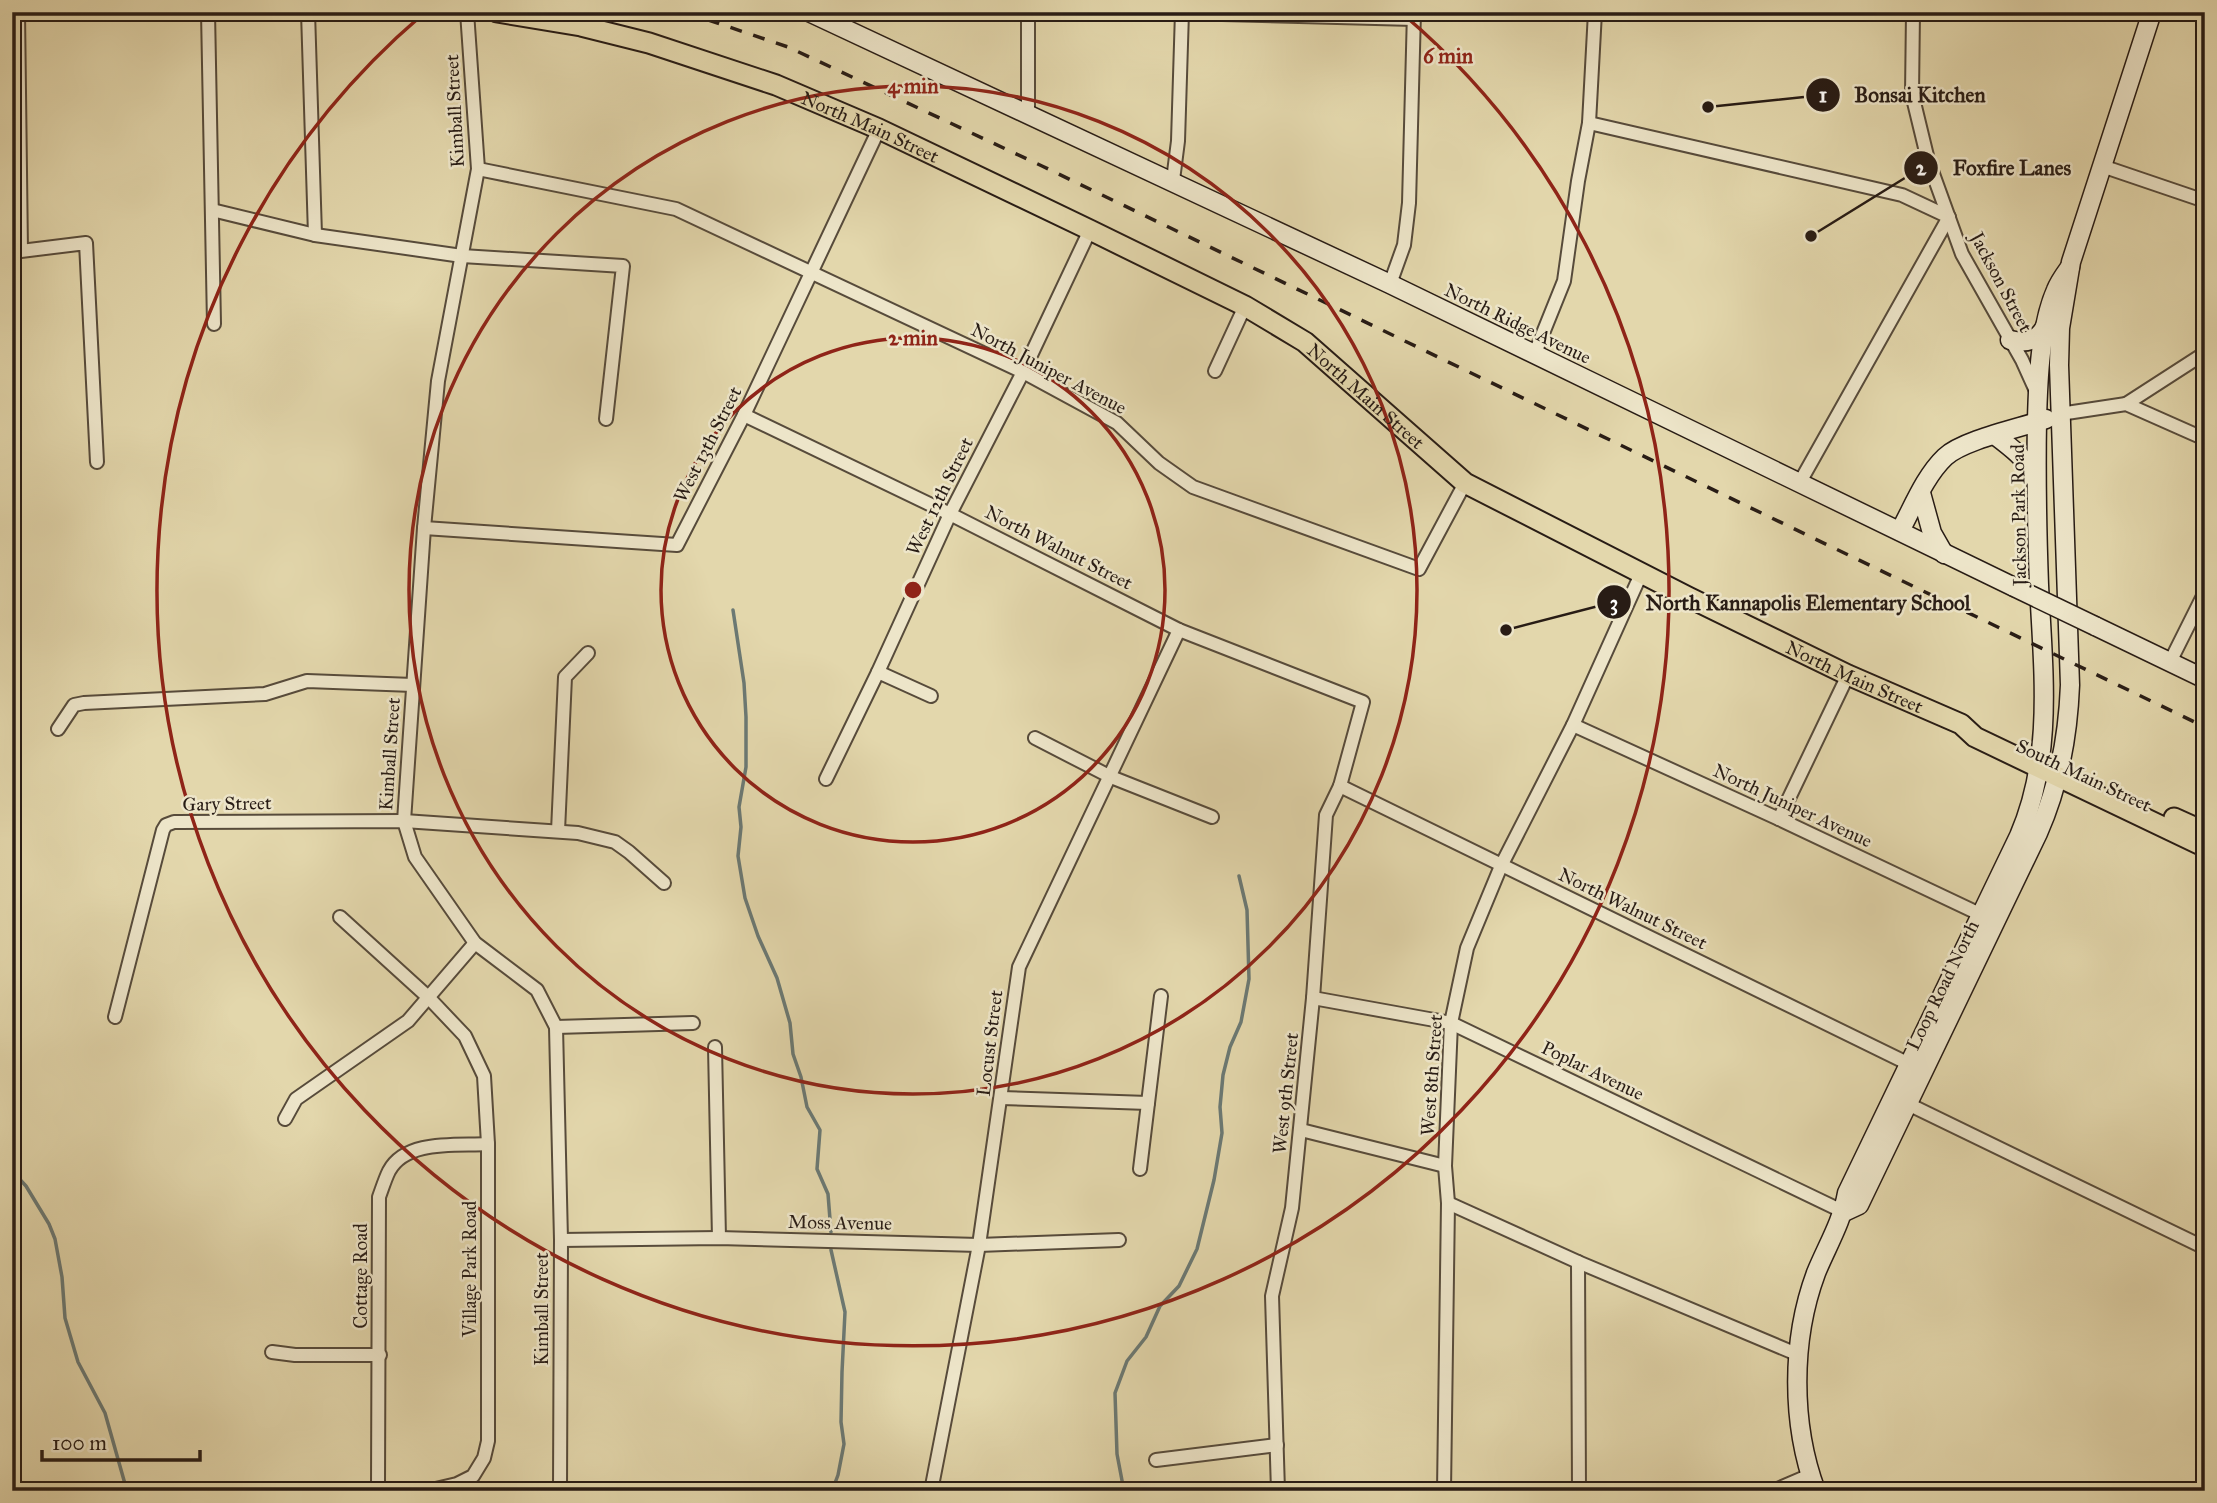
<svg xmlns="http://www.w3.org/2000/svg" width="2217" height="1503" font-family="'IM FELL Great Primer',serif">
  <rect width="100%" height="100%" fill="#e3d7ac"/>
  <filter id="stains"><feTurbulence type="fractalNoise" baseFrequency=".00286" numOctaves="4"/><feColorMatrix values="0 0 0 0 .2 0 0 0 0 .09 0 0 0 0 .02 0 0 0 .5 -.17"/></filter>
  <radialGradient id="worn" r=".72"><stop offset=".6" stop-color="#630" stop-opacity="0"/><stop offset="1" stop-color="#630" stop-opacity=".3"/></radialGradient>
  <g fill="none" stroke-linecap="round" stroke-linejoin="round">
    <g stroke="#6b7974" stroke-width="3.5">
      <polyline points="733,610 744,683 746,717 746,767 739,807 741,827 738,856 745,898 758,936 777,978 790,1023 793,1054 801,1077 807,1107 820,1130 817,1169 828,1194 831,1232"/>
      <polyline points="12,1171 26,1186 49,1224 55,1239 62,1277 65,1318 78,1362 105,1413 127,1491"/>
      <polyline points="831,1250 845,1312 842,1372 841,1422 844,1444 838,1475 832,1491"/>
      <polyline points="1124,1491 1117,1454 1115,1393 1127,1361 1146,1337 1160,1306 1179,1286 1197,1249 1214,1180 1222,1133 1220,1107 1223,1075 1230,1047 1241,1022 1249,979 1247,910 1239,876"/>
    </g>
    <defs>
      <g id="street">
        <polyline points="18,12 21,251 86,243 97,462"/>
        <polyline points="208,12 214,324"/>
        <polyline points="308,12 315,235"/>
        <polyline points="467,12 478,169 438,381 424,528 404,821 415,857 475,943 537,990 556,1027 561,1240 560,1491"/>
        <polyline points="1913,12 1912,94 1928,160 1962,254 2022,360 2036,391"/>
        <polyline points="1182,13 1414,19"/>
        <polyline points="1028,115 1028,12"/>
        <polyline points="1589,123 1902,195 1949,217 1800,482"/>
        <polyline points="2102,166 2205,201"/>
        <polyline points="478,169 676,209 1023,372 1117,423 1159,463 1193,487 1419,569 1465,483"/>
        <polyline points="1173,180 1178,141 1182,12"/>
        <polyline points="212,210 315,235 462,256 623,266 606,419"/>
        <polyline points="1390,284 1404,245 1409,203 1414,12"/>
        <polyline points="1535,353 1564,281 1578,181 1589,123 1595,12"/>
        <polyline points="1215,371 1245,306"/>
        <polyline points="2126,404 2205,353"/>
        <polyline points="2060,414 2126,404 2205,439"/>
        <polyline points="744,415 950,514 1179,630 1363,702 1340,786 1326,815 1313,998 1292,1208 1272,1296 1278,1491"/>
        <polyline points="424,528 677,545 744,415 879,129"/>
        <polyline points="2170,662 2205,592"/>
        <polyline points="878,672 931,696"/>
        <polyline points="1573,725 1779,819 1986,917"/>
        <polyline points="58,729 74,705 84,703 265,694 307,681 413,685"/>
        <polyline points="1035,738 1111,777 1212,817"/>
        <polyline points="826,779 878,672 950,514 1023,372 1090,230"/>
        <polyline points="1340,786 1909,1064"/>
        <polyline points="1779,819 1848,675"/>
        <polyline points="558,831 565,677 588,653"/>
        <polyline points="1313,998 1451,1023 1844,1212"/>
        <polyline points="115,1017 163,830 166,825 174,822 404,821 578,833 615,842 629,852 664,883"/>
        <polyline points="556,1027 693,1023"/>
        <polyline points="715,1047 719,1238"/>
        <polyline points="1001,1098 1148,1103"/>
        <polyline points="1908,1104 2199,1245"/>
        <polyline points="285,1119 296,1099 408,1021 475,943"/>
        <polyline points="1301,1130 1445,1166"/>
        <polyline points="1140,1169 1161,996"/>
        <polyline points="1448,1203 1578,1262 1799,1355"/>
        <polyline points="561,1240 719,1238 979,1245 1119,1240"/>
        <polyline points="1578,1262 1579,1491"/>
        <polyline points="272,1352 295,1355 380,1355"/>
        <polyline points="1156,1460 1277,1445"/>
        <polyline points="275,1489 427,1491 457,1484 473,1476 484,1458 488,1441 488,1144 484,1076 465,1036 428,997 340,917"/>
        <path d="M378,1489l1,-292c3,-8 6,-18 10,-26 17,-32 68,-25 99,-27"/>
        <polyline points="931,1491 979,1245 1019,967 1179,630"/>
        <polyline points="1444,1491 1448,1203 1445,1166 1451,1023 1467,948 1501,866 1573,725 1641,574"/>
        <polyline points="1773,1491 1810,1475"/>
      </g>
      <g id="secondary">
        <polyline points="809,12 1390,284 2014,587"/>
        <path d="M2010,340c17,4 28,1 36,-15"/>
        <path d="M1996,436c15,12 32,23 39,43"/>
        <polyline points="1921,493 1932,533 1944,554"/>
        <path d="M1900,531c13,-24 25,-55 45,-74 18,-17 75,-29 101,-38"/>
        <polyline points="2095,626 2205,679"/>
        <path d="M1844,1212l15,-7 179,-372c21,-47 30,-97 32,-148l-11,-320 1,-37 11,-66 81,-250"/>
        <path d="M1816,1491c-25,-67 -25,-151 0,-218 11,-27 26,-51 31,-80l172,-357c35,-81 24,-165 20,-251 -2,-55 -3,-110 -2,-165 1,-39 3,-94 19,-130 3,-8 9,-16 14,-23"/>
      </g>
      <g id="primary">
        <path id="s1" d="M497,12l84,14 68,17 127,42 103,44 211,101 155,76 60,36 160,141 223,114 160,78 113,49 14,13 230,110"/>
        <polyline points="2174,818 2205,832"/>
      </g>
    </defs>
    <use href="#street" stroke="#574b3b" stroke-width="16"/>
    <use href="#secondary" stroke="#281c15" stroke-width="21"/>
    <use href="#primary" stroke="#281c15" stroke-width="23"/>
    <use href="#street" stroke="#ede5c9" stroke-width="12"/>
    <use href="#secondary" stroke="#ede5c9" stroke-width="18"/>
    <use href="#primary" stroke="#e3d7ac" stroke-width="19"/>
    <polyline stroke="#281c15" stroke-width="3.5" stroke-dasharray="12 12" stroke-linecap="butt" points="685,12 788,47 1042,166 2205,727"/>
    <defs>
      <polyline id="secondary-bridge" points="2014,587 2095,626"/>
    </defs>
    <use href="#secondary-bridge" stroke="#281c15" stroke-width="21" stroke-linecap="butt"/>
    <use href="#secondary-bridge" stroke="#ede5c9" stroke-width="18"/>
  </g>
  <g fill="none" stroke="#8f2418" stroke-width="3.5">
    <circle cx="913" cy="590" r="252"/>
    <circle cx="913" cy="590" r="504"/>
    <path d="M1404 15A756 756 0 1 1 422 15"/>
  </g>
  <g text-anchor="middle" stroke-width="5" stroke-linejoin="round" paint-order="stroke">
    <g font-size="19" fill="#281c15" stroke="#ede5c9">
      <text transform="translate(454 111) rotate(-93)" y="7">Kimball Street</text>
      <text dy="7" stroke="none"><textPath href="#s1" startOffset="392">North Main Street</textPath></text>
      <text transform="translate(2002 282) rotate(62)" y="7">Jackson Street</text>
      <text transform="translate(1518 323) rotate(26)" y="7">North Ridge Avenue</text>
      <text transform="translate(1049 368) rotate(28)" y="7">North Juniper Avenue</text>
      <text dy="7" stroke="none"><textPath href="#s1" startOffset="959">North Main Street</textPath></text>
      <text transform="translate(707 444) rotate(-63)" y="7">West 13th Street</text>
      <text transform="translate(939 496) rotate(-64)" y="7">West 12th Street</text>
      <text transform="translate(2018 515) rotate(-91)" y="7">Jackson Park Road</text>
      <text transform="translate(1059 547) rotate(27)" y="7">North Walnut Street</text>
      <text dy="7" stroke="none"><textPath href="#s1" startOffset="1526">North Main Street</textPath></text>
      <text transform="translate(389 754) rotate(-86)" y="7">Kimball Street</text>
      <text transform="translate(2084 775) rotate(25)" y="7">South Main Street</text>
      <text transform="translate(227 803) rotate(-1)" y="7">Gary Street</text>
      <text transform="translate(1793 805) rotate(25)" y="7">North Juniper Avenue</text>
      <text transform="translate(1633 908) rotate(26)" y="7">North Walnut Street</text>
      <text transform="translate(1942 985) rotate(-64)" y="7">Loop Road North</text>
      <text transform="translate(989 1043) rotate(-83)" y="7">Locust Street</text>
      <text transform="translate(1593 1070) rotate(26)" y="7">Poplar Avenue</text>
      <text transform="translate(1431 1075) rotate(-86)" y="7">West 8th Street</text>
      <text transform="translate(1285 1093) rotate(-84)" y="7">West 9th Street</text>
      <text transform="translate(840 1222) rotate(1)" y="7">Moss Avenue</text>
      <text transform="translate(469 1269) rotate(-90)" y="7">Village Park Road</text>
      <text transform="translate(360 1276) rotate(-90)" y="7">Cottage Road</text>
      <text transform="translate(541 1309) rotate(-90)" y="7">Kimball Street</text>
    </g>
  </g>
  <circle cx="913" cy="590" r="10" fill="#8f2418" stroke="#ede5c9" stroke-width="3.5"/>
  <g font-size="21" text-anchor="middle" font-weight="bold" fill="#8f2418" stroke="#ede5c9" stroke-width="5" stroke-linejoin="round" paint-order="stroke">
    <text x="1448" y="63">6 min</text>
    <text x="913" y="93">4 min</text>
    <text x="913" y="345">2 min</text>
  </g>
  <path fill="none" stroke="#281c15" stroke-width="2.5" d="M1708 107L1823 95M1811 236L1921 168M1506 630L1614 602"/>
  <g fill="#281c15" stroke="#ede5c9" stroke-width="2.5">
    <circle cx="1708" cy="107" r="7"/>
    <circle cx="1811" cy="236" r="7"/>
    <circle cx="1506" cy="630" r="7"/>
    <circle cx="1823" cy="95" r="18"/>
    <circle cx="1921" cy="168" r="18"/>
    <circle cx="1614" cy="602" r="18"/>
  </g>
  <g font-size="21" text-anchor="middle" font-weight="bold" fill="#fff">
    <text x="1823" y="102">1</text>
    <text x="1921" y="175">2</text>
    <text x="1614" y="610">3</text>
  </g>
  <g font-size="21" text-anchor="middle" font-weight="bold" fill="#281c15" stroke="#ede5c9" stroke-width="5" stroke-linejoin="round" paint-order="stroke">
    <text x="1920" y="102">Bonsai Kitchen</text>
    <text x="2012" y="175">Foxfire Lanes</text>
    <text x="1808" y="610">North Kannapolis Elementary School</text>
  </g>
  <rect width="2217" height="1503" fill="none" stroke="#e3d7ac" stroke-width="42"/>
  <rect x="14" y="14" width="2189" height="1475" fill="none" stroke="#281c15" stroke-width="3.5"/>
  <rect x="21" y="21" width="2175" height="1461" fill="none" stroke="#281c15" stroke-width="2"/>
  <path d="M42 1450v10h158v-10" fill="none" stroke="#281c15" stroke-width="3.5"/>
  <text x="52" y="1450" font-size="21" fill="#281c15" stroke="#ede5c9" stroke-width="5" paint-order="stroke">100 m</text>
  <rect width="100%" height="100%" filter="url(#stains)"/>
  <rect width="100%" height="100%" fill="url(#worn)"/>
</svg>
